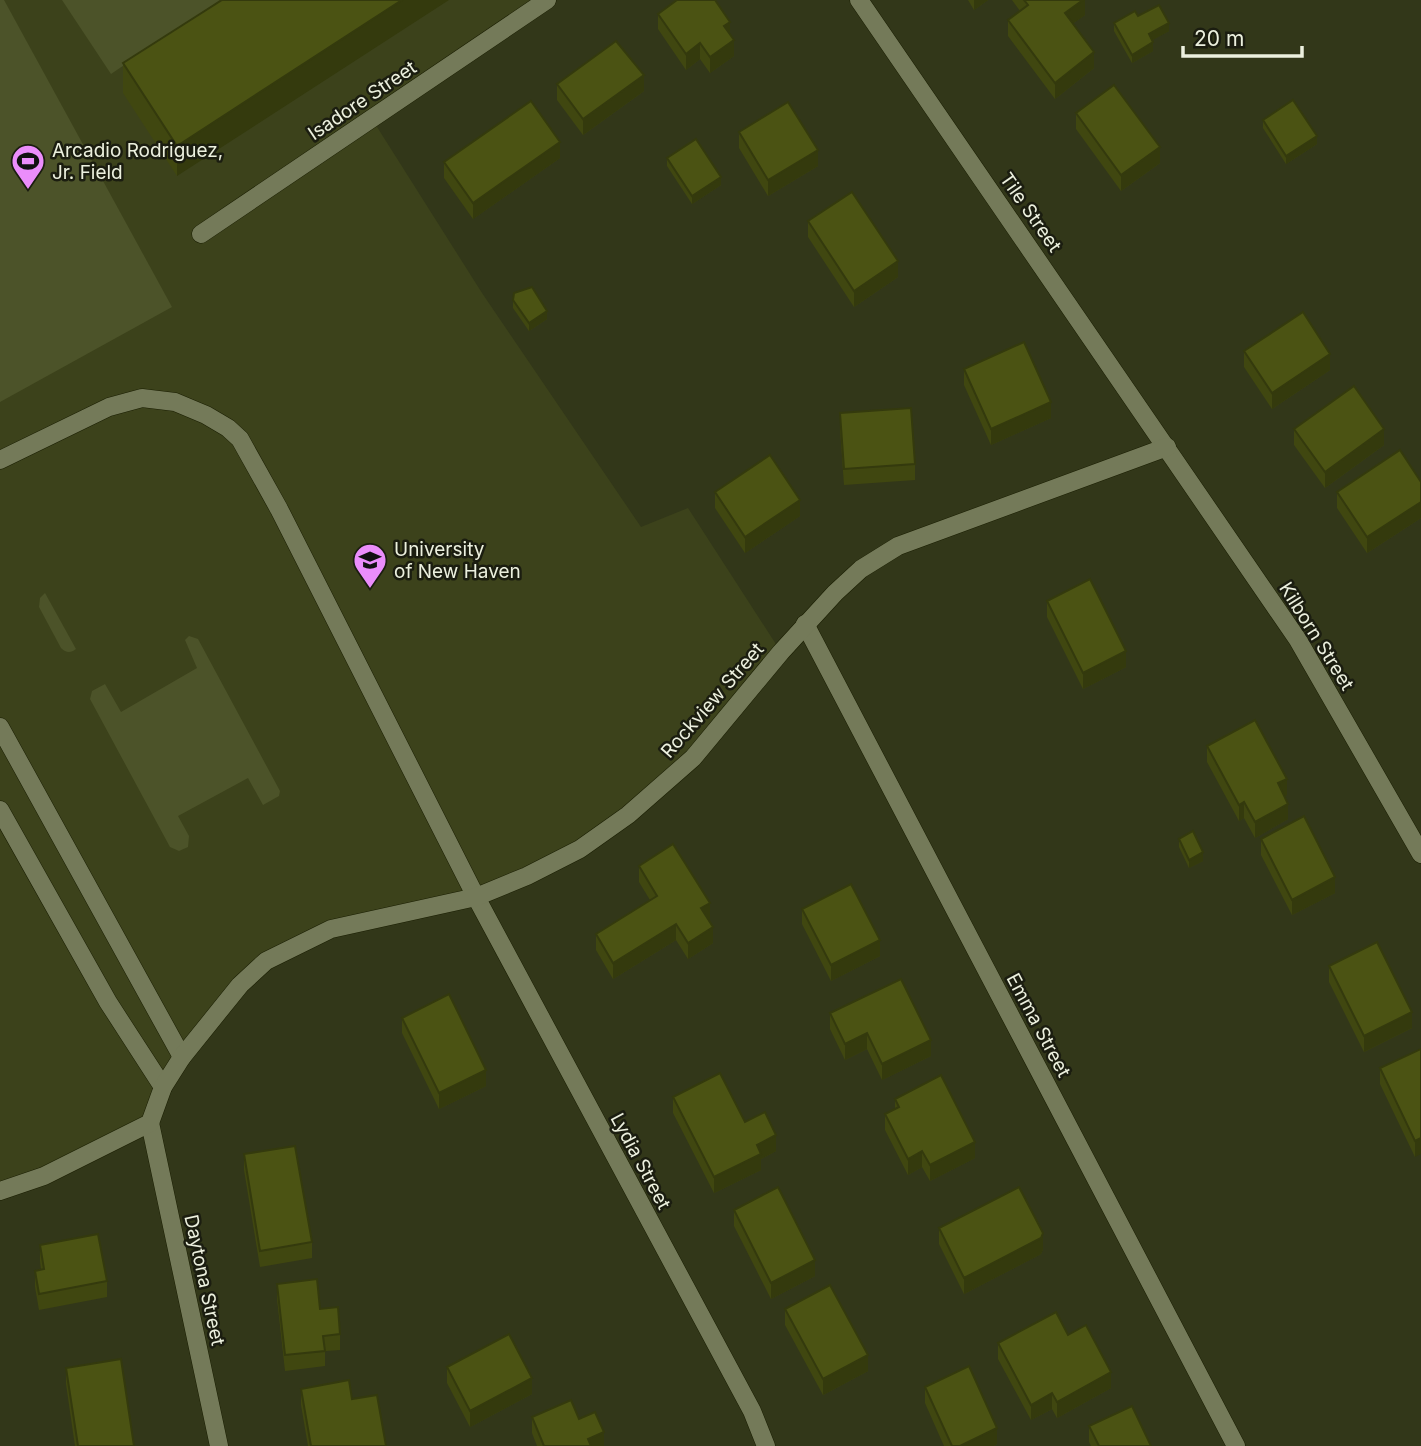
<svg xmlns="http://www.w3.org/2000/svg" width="1421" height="1446" font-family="Inter,sans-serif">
  <rect width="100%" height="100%" fill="#323719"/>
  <polygon fill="#3c421b" points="0,0 547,0 372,119 482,293 641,527 688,508 781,652 693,758 527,876 296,945 217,1012 150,1123 0,1191"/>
  <g fill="#4c5329">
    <polygon points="0,0 4,0 172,307 0,402"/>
    <polygon points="62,0 220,0 111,74"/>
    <path d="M45,593l31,56c-5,4 -10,4 -15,-1l-22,-41 1,-9z"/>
    <polygon points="189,636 198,639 280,791 279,796 263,805 248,778 178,816 189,836 188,847 179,851 170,847 90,699 92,691 105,684 121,712 197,668 185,640"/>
  </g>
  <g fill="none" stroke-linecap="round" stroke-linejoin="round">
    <defs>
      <g id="minor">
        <polyline points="859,0 1298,640 1421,854"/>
        <polyline points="201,234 547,0"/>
        <polyline points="0,460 109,407 142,398 175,402 206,415 228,428 240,439 279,509 476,897 752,1411 766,1446"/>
        <polyline points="805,624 1236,1446"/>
        <polyline points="0,727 182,1057"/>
        <polyline points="0,810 108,1002 163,1087"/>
        <polyline points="150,1123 219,1446"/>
        <polyline points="0,1191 44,1176 150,1123 163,1087 182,1057 240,985 266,961 331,929 476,897 527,876 580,849 628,815 693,758 781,652 835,593 861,569 898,546 1167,447"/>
      </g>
    </defs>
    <use href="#minor" stroke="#1a1e02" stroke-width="19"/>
    <use href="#minor" stroke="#747a59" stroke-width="18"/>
  </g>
  <g fill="#404710">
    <polygon points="222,0 177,176 123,93 123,63"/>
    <polygon points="968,0 988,0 974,10"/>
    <polygon points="1012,0 1085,0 1085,15 1072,24 1094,68 1055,99 1008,36 1008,20 1020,11"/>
    <polygon points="658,14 730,35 734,56 710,73 700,59 686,70 658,29"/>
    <polygon points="1138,16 1169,31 1152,40 1153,51 1132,63 1114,31 1114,23"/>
    <polygon points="557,84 644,91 583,135 557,100"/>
    <polygon points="1076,113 1160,163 1121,191 1076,129"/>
    <polygon points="1263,120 1317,144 1286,164 1263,128"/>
    <polygon points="739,132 818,166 768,196 739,148"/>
    <polygon points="560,158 473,219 444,178 444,162"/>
    <polygon points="667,158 721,185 692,204 667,166"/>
    <polygon points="808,221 898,277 854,307 808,237"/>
    <polygon points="513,300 547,319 529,331 513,308"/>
    <polygon points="1244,351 1330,370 1272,409 1244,367"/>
    <polygon points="964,369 1051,418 991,445 964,385"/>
    <polygon points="840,413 915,464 915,480 844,485 840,429"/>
    <polygon points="1294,429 1384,445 1325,488 1294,445"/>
    <polygon points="1421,482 1421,518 1367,553 1337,508 1337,492"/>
    <polygon points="715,492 800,516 745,553 715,508"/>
    <polygon points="1047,601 1126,667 1083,689 1047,617"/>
    <polygon points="1207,746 1287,795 1284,796 1288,819 1255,838 1244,818 1239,821 1207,762"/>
    <polygon points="1179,839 1203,861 1189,868 1179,847"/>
    <polygon points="1261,839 1335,893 1292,915 1261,855"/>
    <polygon points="639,866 710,919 708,920 713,943 688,959 676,940 613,979 596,950 596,934 650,900 639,882"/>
    <polygon points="802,909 880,956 831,981 802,924"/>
    <polygon points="1329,966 1412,1028 1364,1052 1329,982"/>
    <polygon points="830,1013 931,1056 882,1080 867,1049 845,1060 830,1029"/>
    <polygon points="402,1018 486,1086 439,1109 402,1033"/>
    <polygon points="1421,1049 1415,1157 1380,1084 1380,1068"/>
    <polygon points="673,1097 745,1122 776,1151 761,1159 761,1170 714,1193 673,1113"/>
    <polygon points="895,1099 975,1158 930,1181 922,1167 908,1175 885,1130 885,1114 895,1109"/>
    <polygon points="244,1154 312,1242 312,1258 260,1267 244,1170"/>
    <polygon points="734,1210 815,1276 771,1299 734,1226"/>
    <polygon points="939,1228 1043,1249 1041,1254 964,1294 939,1244"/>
    <polygon points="40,1245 107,1281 107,1297 39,1310 35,1287 35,1271 41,1270 40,1261"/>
    <polygon points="277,1284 320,1309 340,1334 340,1350 325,1351 325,1366 285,1371 277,1299"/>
    <polygon points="785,1309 868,1371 823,1395 785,1325"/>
    <polygon points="1068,1335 1111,1388 1057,1418 1052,1409 1031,1420 998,1359 998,1343"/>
    <polygon points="447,1367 532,1394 470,1427 447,1383"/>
    <polygon points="66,1368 134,1446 75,1446 66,1384"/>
    <polygon points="925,1387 997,1444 994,1446 944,1446 925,1403"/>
    <polygon points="301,1389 352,1399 386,1446 308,1446 301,1405"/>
    <polygon points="532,1417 579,1419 604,1446 537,1446 532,1433"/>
    <polygon points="1089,1426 1151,1446 1091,1446 1089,1442"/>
  </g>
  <g fill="#343a0d">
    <polygon points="402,0 449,0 177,176 177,146"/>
    <polygon points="974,0 988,0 974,10"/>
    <polygon points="1083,0 1085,0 1085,15 1065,29 1065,13"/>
    <polygon points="730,22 730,38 724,26"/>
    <polygon points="1169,23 1169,31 1149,42 1149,34"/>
    <polygon points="734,40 734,56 710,73 710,57"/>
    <polygon points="1153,42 1153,51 1132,63 1132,55"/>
    <polygon points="700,43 700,59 686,70 686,54"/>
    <polygon points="1094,52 1094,68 1055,99 1055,83"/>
    <polygon points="644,75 644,91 583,135 583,119"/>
    <polygon points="1317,136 1317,144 1286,164 1286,156"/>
    <polygon points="560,142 560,158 473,219 473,203"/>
    <polygon points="1160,147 1160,163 1121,191 1121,175"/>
    <polygon points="818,150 818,166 768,196 768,180"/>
    <polygon points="721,177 721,185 692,204 692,196"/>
    <polygon points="898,261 898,277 854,307 854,291"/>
    <polygon points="547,311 547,319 529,331 529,323"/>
    <polygon points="1330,354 1330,370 1272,409 1272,393"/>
    <polygon points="1051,402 1051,418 991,445 991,429"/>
    <polygon points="1384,429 1384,445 1325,488 1325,472"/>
    <polygon points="800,500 800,516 745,553 745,537"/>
    <polygon points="1421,502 1421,518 1367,553 1367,537"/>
    <polygon points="1126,651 1126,667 1083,689 1083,673"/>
    <polygon points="1287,779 1287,795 1278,799 1278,783"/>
    <polygon points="1244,802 1244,818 1239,821 1239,805"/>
    <polygon points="1288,804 1288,819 1255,838 1255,822"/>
    <polygon points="1203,852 1203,861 1189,868 1189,860"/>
    <polygon points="1335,877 1335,893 1292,915 1292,900"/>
    <polygon points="710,903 710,919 701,924 701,908"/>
    <polygon points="676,924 676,940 613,979 613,963"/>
    <polygon points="713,927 713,943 688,959 688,943"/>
    <polygon points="880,940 880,956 831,981 831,965"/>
    <polygon points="1412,1012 1412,1028 1364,1052 1364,1036"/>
    <polygon points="867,1033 867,1049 845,1060 845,1044"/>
    <polygon points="931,1040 931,1056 882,1080 882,1064"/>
    <polygon points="486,1070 486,1086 439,1109 439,1093"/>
    <polygon points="776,1135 776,1151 761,1159 761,1170 714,1193 714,1177 757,1145"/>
    <polygon points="1421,1138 1421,1154 1415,1157 1415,1141"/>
    <polygon points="975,1142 975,1158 930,1181 930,1165"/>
    <polygon points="922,1151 922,1167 908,1175 908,1159"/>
    <polygon points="1043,1233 1043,1249 1041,1254 964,1294 964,1278"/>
    <polygon points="815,1260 815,1276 771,1299 771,1283"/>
    <polygon points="868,1355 868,1371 823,1395 823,1379"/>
    <polygon points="1111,1372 1111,1388 1057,1418 1057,1402"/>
    <polygon points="532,1378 532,1394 470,1427 470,1411"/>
    <polygon points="1052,1393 1052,1409 1031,1420 1031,1405"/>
    <polygon points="997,1428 997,1444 994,1446 960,1446"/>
    <polygon points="604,1432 604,1446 588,1446 588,1439"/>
  </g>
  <g fill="#4b5313" stroke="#343a0d" stroke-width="2">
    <polygon points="222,0 402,0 177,146 123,63"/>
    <polygon points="677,0 715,0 730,22 724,26 734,40 710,57 700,43 686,54 658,14"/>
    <polygon points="1024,0 1083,0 1065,13 1094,52 1055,83 1008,20 1028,5"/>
    <polygon points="1159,5 1169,23 1149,34 1153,42 1132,55 1114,23 1135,11 1138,16"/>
    <polygon points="616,41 644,75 583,119 557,84"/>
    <polygon points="1114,85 1160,147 1121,175 1076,113"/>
    <polygon points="1293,100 1317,136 1286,156 1263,120"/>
    <polygon points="531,101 560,142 473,203 444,162"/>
    <polygon points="788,102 818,150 768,180 739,132"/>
    <polygon points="696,139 721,177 692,196 667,158"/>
    <polygon points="852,192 898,261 854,291 808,221"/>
    <polygon points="532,287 547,311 529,323 513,300 514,293"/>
    <polygon points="1303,312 1330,354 1272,393 1244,351"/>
    <polygon points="1024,342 1051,402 991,429 964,369"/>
    <polygon points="1354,386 1384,429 1325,472 1294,429"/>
    <polygon points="911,408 915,464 844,469 840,413"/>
    <polygon points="1400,450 1421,482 1421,502 1367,537 1337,492"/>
    <polygon points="770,455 800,500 745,537 715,492"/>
    <polygon points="1090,579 1126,651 1083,673 1047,601"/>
    <polygon points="1255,720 1287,779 1278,783 1288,804 1255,822 1244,802 1239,805 1207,746"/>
    <polygon points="1304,816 1335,877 1292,900 1261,839"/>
    <polygon points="1193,831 1203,852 1189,860 1179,839"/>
    <polygon points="673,844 710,903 701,908 713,927 688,943 676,924 613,963 596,934 657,896 639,866"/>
    <polygon points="851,884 880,940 831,965 802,909"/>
    <polygon points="1377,942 1412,1012 1364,1036 1329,966"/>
    <polygon points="901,979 931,1040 882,1064 867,1033 845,1044 830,1013"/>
    <polygon points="449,994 486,1070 439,1093 402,1018"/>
    <polygon points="1421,1049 1421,1138 1415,1141 1380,1068"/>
    <polygon points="720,1073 745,1122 765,1112 776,1135 757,1145 761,1154 714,1177 673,1097"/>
    <polygon points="941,1075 975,1142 930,1165 922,1151 908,1159 885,1114 899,1107 895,1099"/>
    <polygon points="295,1146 312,1242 260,1251 244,1154"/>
    <polygon points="778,1187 815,1260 771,1283 734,1210"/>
    <polygon points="1019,1187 1043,1233 1041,1238 964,1278 939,1228"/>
    <polygon points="98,1234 107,1281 39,1294 35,1271 44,1269 40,1245"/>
    <polygon points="317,1279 320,1309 338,1307 340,1334 323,1336 325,1351 285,1355 277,1284"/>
    <polygon points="830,1285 868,1355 823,1379 785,1309"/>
    <polygon points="1056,1312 1068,1335 1086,1325 1111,1372 1057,1402 1052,1393 1031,1405 998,1343"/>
    <polygon points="509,1334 532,1378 470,1411 447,1367"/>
    <polygon points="121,1359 134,1446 78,1446 66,1368"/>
    <polygon points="969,1366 997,1428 960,1446 952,1446 925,1387"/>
    <polygon points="349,1380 352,1399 377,1395 386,1446 311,1446 301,1389"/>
    <polygon points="571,1400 579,1419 595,1412 604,1432 588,1439 591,1446 544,1446 532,1417"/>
    <polygon points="1132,1406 1151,1446 1099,1446 1089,1426"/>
  </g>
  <defs>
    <symbol id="stadium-pin" viewBox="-11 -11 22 30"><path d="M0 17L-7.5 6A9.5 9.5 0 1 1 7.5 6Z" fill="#eb8dfb" stroke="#1b1d10"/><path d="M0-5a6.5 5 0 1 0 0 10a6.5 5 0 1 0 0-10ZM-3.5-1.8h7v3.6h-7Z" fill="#111"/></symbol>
    <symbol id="university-pin" viewBox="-11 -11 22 30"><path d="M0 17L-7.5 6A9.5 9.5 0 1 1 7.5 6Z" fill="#eb8dfb" stroke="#1b1d10"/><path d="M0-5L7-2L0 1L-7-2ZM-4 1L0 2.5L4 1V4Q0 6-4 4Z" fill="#111"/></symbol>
  </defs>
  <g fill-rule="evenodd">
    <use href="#stadium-pin" x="9" y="142" width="38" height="52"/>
    <use href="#university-pin" x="351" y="541" width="38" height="52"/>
  </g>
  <g text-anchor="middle" stroke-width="5" stroke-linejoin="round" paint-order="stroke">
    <g font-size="19" fill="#ecf0de" stroke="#1b1d10">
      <text transform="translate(362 100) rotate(-34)" y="7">Isadore Street</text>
      <text transform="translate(1031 212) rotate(55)" y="7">Tile Street</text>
      <text transform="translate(1317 636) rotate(58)" y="7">Kilborn Street</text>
      <text transform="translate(712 700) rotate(-49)" y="7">Rockview Street</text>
      <text transform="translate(1039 1025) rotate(62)" y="7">Emma Street</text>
      <text transform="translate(641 1161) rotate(62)" y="7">Lydia Street</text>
      <text transform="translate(205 1280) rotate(78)" y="7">Daytona Street</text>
    </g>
    <g font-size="19" fill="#ecf0de" stroke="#1b1d10" text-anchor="start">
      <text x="52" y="157">Arcadio Rodriguez,<tspan x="52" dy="22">Jr. Field</tspan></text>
      <text x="394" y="556">University<tspan x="394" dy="22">of New Haven</tspan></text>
    </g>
  </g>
  <path d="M1183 46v10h119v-10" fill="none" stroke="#ecf0de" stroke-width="3.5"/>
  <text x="1194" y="46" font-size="21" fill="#ecf0de" stroke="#1b1d10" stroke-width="5" paint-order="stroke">20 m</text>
</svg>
